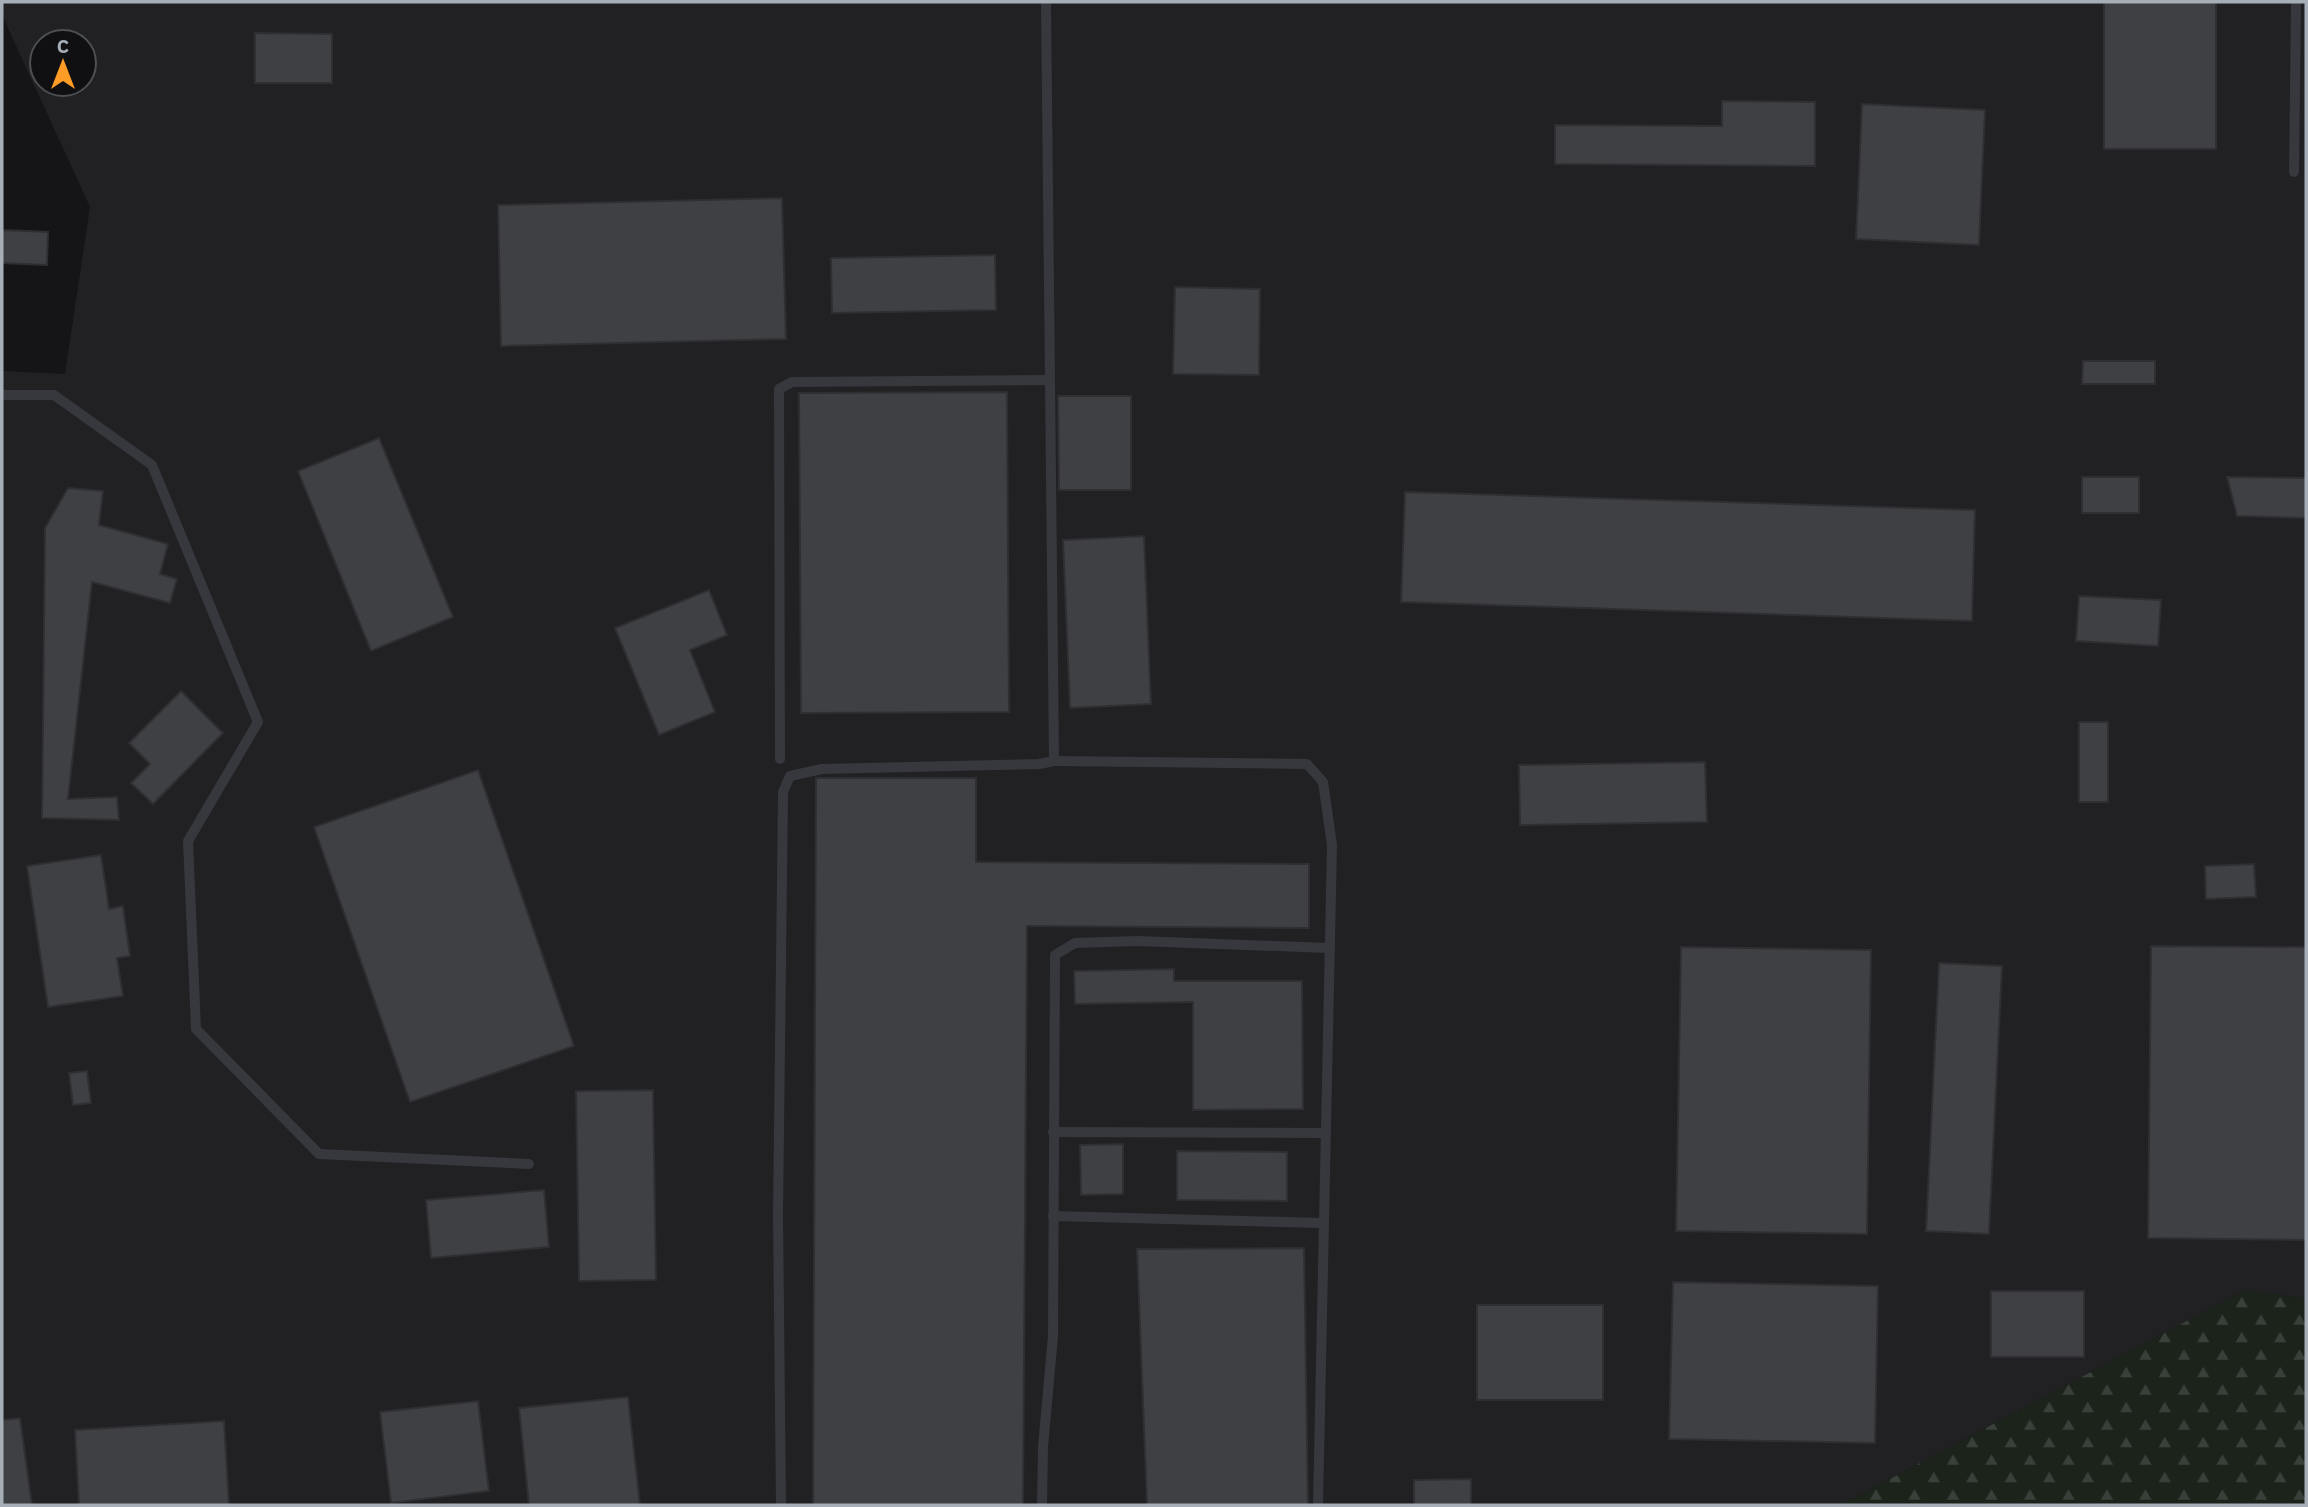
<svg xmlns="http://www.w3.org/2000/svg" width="2308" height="1507" font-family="'IBM Plex Sans',sans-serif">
  <defs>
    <pattern id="forest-firs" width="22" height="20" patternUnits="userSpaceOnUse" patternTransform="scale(1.75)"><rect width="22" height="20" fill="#1b231b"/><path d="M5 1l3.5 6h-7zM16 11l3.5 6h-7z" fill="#39403a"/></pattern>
  </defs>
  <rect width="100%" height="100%" fill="#151517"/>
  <path fill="#212124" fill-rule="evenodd" d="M2,2h2304v1296l-61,-8 -404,215h-1839v-1134l63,3 25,-167 -88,-192zM42,42h42v42h-42z"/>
  <polygon fill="url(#forest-firs)" points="2245,1290 2306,1298 2306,1505 1841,1505"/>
  <g fill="#3f4044" stroke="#2f2f33" stroke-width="2">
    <rect x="2104" y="2" width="112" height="147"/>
    <polygon points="255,33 332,34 332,83 255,83"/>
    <polygon points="1722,101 1815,102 1815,166 1555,164 1555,125 1722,126"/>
    <polygon points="1862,104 1985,110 1979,245 1856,239"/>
    <polygon points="782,198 786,339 501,346 498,205"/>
    <polygon points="2,230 48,232 47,265 2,263"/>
    <polygon points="995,255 996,310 832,313 831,258"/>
    <polygon points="1175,287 1260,289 1259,375 1173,374"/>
    <polygon points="2083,361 2155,361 2155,384 2082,384"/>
    <polygon points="1007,392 1009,712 801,713 799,393"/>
    <polygon points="1058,396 1131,396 1131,490 1059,490"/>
    <polygon points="379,438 453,617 371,651 298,471"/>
    <rect x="2082" y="477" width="57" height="36"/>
    <polygon points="2227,477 2306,478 2306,518 2237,516"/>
    <polygon points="68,488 103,491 99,525 168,544 160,574 177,579 170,603 92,582 68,799 117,797 119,820 42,818 45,528"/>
    <polygon points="1405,492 1975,510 1972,621 1401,602"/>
    <polygon points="1144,536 1151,704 1070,708 1063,540"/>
    <polygon points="709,590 727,635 690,650 715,712 659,735 615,628"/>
    <polygon points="2079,596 2161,600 2158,646 2076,641"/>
    <polygon points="181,691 223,733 153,804 131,783 150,764 129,743"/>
    <rect x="2079" y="722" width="29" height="80"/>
    <polygon points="1705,762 1707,822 1520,825 1519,765"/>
    <polygon points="478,770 574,1046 410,1102 314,827"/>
    <polygon points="816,778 976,778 976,862 1309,864 1309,928 1027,926 1023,1505 813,1505"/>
    <polygon points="101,855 109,909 123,906 130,956 117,958 123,996 48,1007 27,866"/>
    <polygon points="2254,864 2256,897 2206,899 2205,866"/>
    <polygon points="2151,946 2306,947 2306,1240 2148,1238"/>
    <polygon points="1681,947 1871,950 1867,1234 1676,1231"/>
    <polygon points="1939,963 2002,966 1989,1234 1926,1231"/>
    <polygon points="1174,969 1174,981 1302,981 1303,1109 1193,1110 1193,1002 1075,1004 1074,971"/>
    <polygon points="87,1071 91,1103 73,1105 69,1073"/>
    <polygon points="653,1090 656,1280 579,1281 576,1091"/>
    <polygon points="1123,1144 1123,1194 1081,1195 1080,1145"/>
    <polygon points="1177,1151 1287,1152 1287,1201 1177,1200"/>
    <polygon points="544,1190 549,1247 431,1258 426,1200"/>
    <polygon points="1304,1248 1308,1505 1147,1505 1137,1249"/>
    <polygon points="1673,1282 1878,1286 1875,1443 1669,1439"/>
    <rect x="1991" y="1291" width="93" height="66"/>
    <rect x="1477" y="1305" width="126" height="95"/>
    <polygon points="628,1397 640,1505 529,1505 519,1408"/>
    <polygon points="478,1401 489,1491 391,1503 380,1412"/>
    <polygon points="20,1418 32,1505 2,1505 2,1420"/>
    <polygon points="224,1421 229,1505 79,1505 75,1430"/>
    <polygon points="1471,1479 1471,1505 1414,1505 1414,1480"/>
  </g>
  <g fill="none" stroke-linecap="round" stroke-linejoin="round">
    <g stroke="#36383d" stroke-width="10">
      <polyline points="2294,172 2296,2"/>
      <polyline points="2,395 54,395 152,465 258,722 188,841 196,1029 319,1154 529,1164"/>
      <polyline points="780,759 779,389 792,382 1049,380"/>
      <polyline points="1054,761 1307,764 1323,782 1332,845 1318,1505"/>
      <polyline points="1053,1132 1325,1133"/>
      <polyline points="1053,1216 1323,1223"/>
      <polyline points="781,1505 778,1215 783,792 790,776 822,769 1039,764 1054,761 1046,2"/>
      <polyline points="1042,1505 1043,1447 1053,1336 1055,955 1075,943 1137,941 1329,948"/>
    </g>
  </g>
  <rect width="2308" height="1507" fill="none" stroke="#a6aeb8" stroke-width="7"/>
  <g transform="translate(63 63)"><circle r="33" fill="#101012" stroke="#4c4f54" stroke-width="2"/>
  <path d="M0-5L12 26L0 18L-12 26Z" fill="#ff9c25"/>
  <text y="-10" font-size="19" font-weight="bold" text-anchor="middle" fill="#a6aeb8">С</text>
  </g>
</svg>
